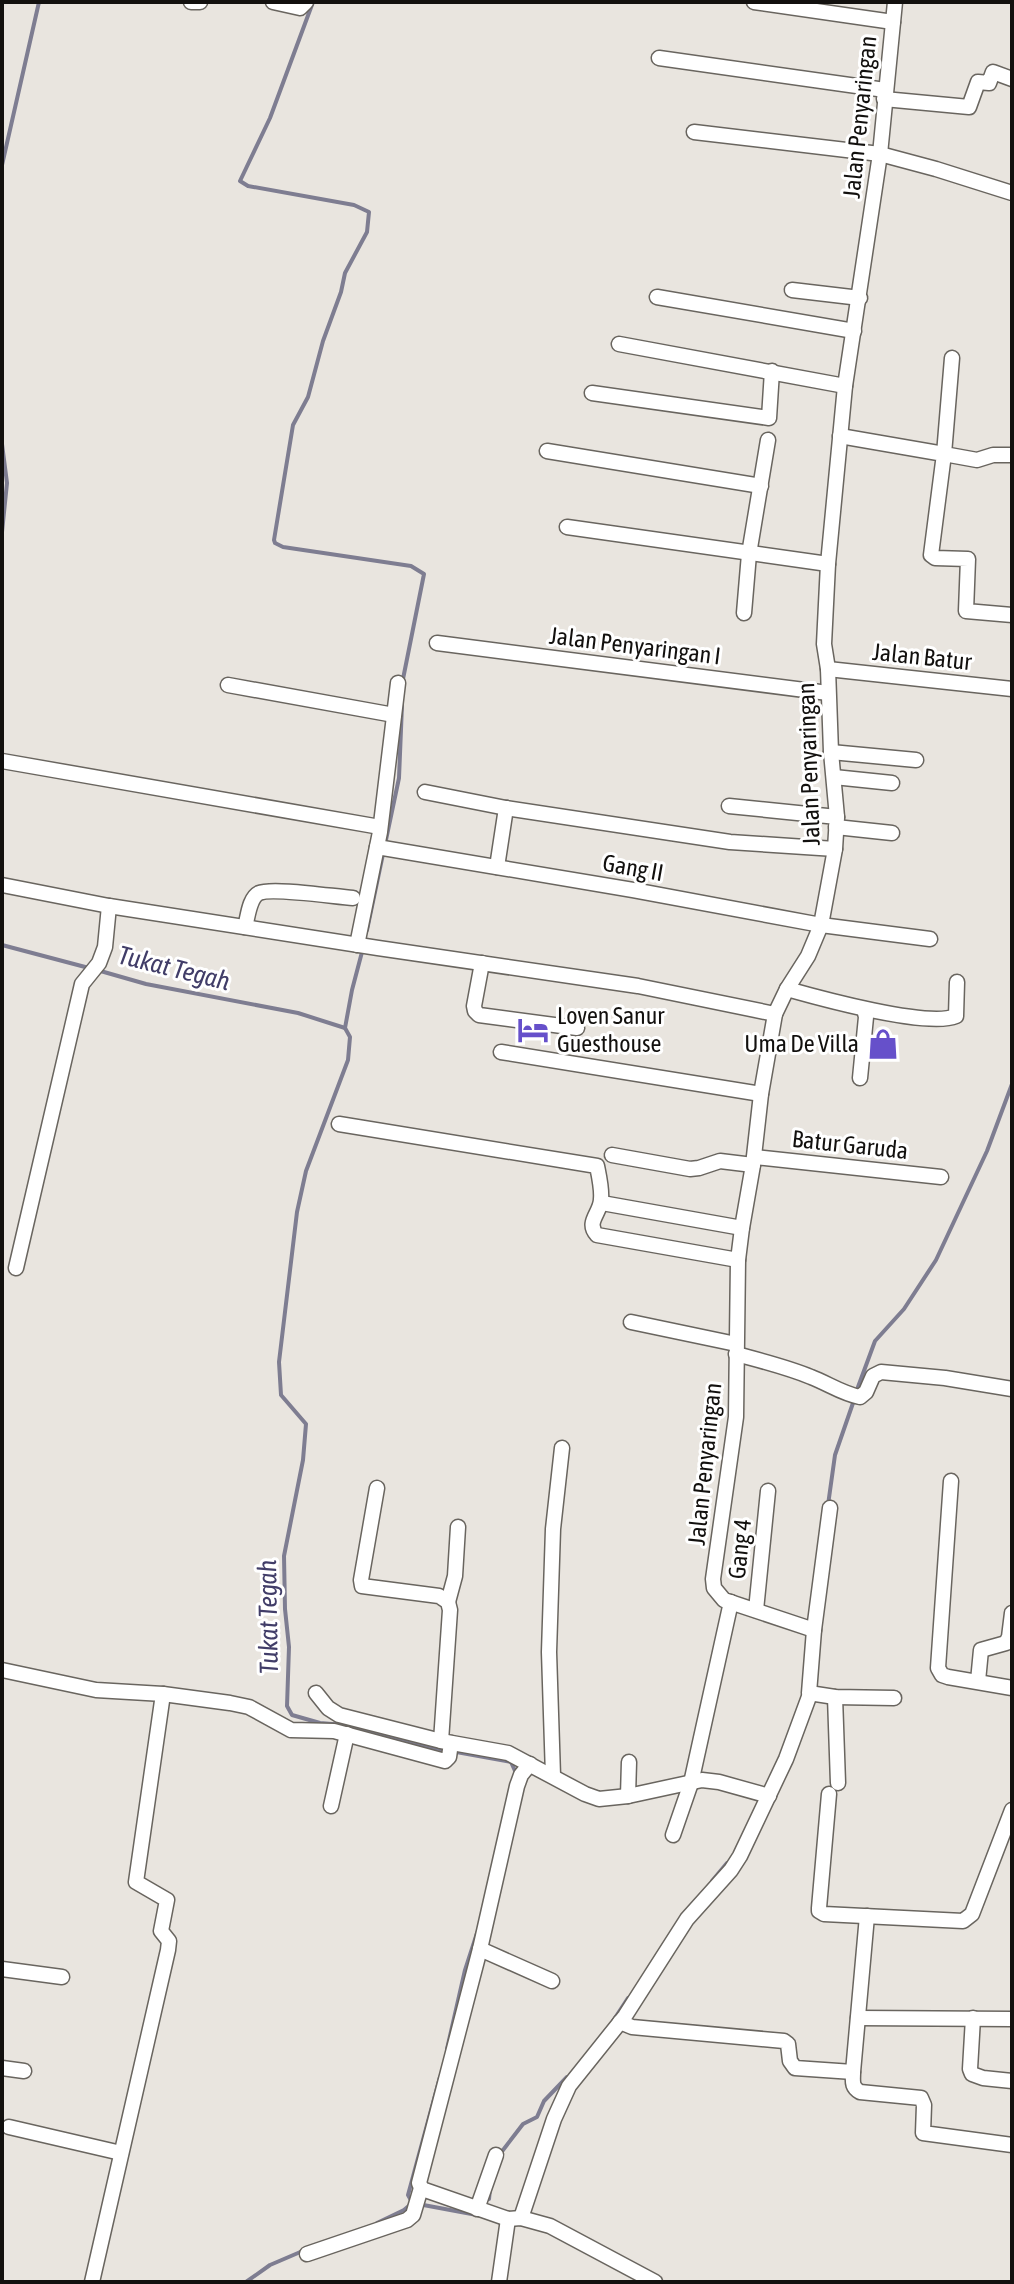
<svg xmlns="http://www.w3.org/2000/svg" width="1014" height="2284" font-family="'Asap Condensed',sans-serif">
  <rect width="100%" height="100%" fill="#e9e5df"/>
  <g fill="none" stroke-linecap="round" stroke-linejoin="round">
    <g stroke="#7e7d91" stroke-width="4">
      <polyline points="313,2 270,118 240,181 248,186 354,205 369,212 367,232 345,273 341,292 323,341 308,397 293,425 274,540 275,543 283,547 411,566 424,574 402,684"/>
      <polyline points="2,165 39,2"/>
      <polyline points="2,444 7,483 2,532"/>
      <polyline points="367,930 399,778 402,705"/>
      <polyline points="2,945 89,968"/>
      <polyline points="97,970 146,984 298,1013 345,1028 350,1037 348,1060 306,1171 297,1212 279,1362 281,1395 306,1424 303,1460 284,1556 285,1609 289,1647 287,1706 292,1715 320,1723 344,1725 412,1744 511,1762 516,1773"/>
      <polyline points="345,1028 352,990 362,952"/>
      <polyline points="858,1387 875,1341 904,1309 936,1260 987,1151 1012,1084"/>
      <polyline points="828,1505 835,1455 853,1403"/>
      <polyline points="712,1881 727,1863"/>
      <polyline points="613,2021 628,1998"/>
      <polyline points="447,2049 465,1970 477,1933"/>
      <polyline points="500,2154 523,2124 537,2117 544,2101 567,2077"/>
      <polyline points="489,2199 490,2189"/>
      <polyline points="412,2202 408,2195 440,2077"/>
      <polyline points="418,2204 477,2215"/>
      <polyline points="377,2223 404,2210 411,2204"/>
      <polyline points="246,2282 270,2265 305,2250"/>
    </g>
    <defs>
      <g id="minor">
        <polyline points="191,2 200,2"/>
        <polyline points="273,2 300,8 306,2"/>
        <polyline points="754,2 893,22"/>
        <polyline points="659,58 885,90"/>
        <polyline points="884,99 969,107 978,82 989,83 993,72 1012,79"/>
        <polyline points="694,132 880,154 936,169 1012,193"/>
        <polyline points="792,290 860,298"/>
        <polyline points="657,297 854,331"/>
        <polyline points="619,344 845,386"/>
        <polyline points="952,358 944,454 977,460 993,455 1012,455"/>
        <polyline points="592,393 769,418 772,371"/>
        <polyline points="840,436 944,454 931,555 935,558 968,559 966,611 1012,615"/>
        <polyline points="547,451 761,486"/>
        <polyline points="567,527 828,564"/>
        <polyline points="744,613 749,554 768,440"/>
        <polyline points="437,643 828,693"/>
        <polyline points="828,669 1012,689"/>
        <polyline points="228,685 394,715"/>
        <polyline points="831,752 916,760"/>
        <polyline points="2,761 380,827"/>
        <polyline points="834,777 892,783"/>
        <polyline points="425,792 506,808 730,842 835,849"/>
        <polyline points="729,806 837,817"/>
        <polyline points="836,827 892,833"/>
        <polyline points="377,847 633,890 821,925 930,939"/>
        <polyline points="497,867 506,808"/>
        <polyline points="2,885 109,906 378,948 638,986 775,1014"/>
        <path d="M245,927c3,-10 4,-29 14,-34 13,-6 77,4 94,5"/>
        <polyline points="357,945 380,832 398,683"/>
        <polyline points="482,963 474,1006 475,1011 479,1015 577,1028"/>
        <path d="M787,989c32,9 141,39 169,27l1,-34"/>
        <polyline points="501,1052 761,1094"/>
        <polyline points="860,1078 866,1017 864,1009"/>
        <path d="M339,1124l258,42c2,10 5,23 4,33 0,14 -16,23 -4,36l141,25"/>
        <polyline points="612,1155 690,1169 699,1168 720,1161 753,1165"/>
        <polyline points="755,1157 941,1177"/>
        <polyline points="602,1203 742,1228"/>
        <polyline points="16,1268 82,984 99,963 105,947 109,906"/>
        <polyline points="631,1322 736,1344"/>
        <path d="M736,1354c26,7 51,13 75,23 16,6 32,17 49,20l6,-5 7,-16 8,-4 64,6 67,11"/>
        <polyline points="951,1481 938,1668 942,1675 948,1677 1012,1688"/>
        <polyline points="377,1488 361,1580 362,1586 439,1596 448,1602 450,1610 441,1741"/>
        <polyline points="830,1508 814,1630 809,1693 835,1697 894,1698"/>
        <polyline points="448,1602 455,1576 458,1527"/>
        <polyline points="756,1610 768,1491"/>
        <polyline points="814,1630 724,1600 714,1588 713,1579 736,1417 738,1260 742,1228 753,1165 761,1094 775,1014 787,989 808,956 821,925 835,849 837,817 831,752 828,669 824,644 828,564 845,386 880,154 895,2"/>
        <polyline points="2,1670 96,1690 163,1694 230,1703 249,1707 291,1730 334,1731 445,1761 449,1757 451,1743"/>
        <polyline points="978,1681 981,1650 1006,1643 1009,1637 1012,1613"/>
        <polyline points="316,1693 328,1708 339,1715 441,1741 508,1753 585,1794 599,1799 628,1796 702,1780 719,1782 769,1796"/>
        <polyline points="835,1697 838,1783"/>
        <polyline points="530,1764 521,1775 517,1786 480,1949 419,2183 422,2189 508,2219 521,2218 550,2226 655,2282"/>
        <polyline points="553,1776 549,1652 553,1529 562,1448"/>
        <polyline points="829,1794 819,1908 819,1911 824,1914 963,1921 972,1914 1012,1810"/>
        <polyline points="628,1796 629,1762"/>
        <polyline points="331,1806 347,1734"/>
        <polyline points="673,1835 691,1783 731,1602"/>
        <path d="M867,1916l-14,156c0,9 -2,15 7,20l61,6 3,7 -1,28 89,12"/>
        <polyline points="480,1949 552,1981"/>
        <polyline points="2,1969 62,1977"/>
        <polyline points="858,2018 1012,2019"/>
        <polyline points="973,2018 970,2069 972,2074 983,2078 1012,2081"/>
        <polyline points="620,2022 632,2027 784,2041 788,2044 790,2061 795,2068 853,2072"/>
        <polyline points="2,2068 24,2071"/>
        <polyline points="9,2127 121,2153"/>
        <polyline points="477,2209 496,2155"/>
        <polyline points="521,2218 554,2119 569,2086 625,2016 687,1919 731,1870 740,1856 786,1759 810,1694"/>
        <polyline points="307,2254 407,2220 413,2215 421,2188"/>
        <polyline points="92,2282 168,1950 169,1941 161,1931 167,1900 136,1882 163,1694"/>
        <polyline points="499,2282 508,2219"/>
      </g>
    </defs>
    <use href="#minor" stroke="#69655f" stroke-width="17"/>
    <use href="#minor" stroke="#fff" stroke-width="14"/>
  </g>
  <defs>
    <symbol id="hotel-bare" viewBox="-9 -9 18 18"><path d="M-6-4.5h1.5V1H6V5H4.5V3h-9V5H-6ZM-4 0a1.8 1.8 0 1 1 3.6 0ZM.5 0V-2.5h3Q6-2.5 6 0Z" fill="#6650ca" stroke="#fff" stroke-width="2.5" paint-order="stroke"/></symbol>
    <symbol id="shop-bare" viewBox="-9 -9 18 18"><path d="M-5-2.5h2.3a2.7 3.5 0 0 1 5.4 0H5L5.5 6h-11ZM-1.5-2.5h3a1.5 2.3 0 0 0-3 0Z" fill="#6650ca" stroke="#fff" stroke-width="2.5" paint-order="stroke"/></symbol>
  </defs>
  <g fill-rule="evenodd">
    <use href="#hotel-bare" x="511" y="1008" width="44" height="44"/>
    <use href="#shop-bare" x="861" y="1022" width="44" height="44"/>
  </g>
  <g text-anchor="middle" stroke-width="6" stroke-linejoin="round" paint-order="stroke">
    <g font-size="24" fill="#12100e" stroke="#fff">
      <text transform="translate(860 117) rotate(-84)" y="8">Jalan Penyaringan</text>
      <text transform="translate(635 646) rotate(7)" y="8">Jalan Penyaringan I</text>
      <text transform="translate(922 657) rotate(6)" y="8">Jalan Batur</text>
      <text transform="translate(809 764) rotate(-92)" y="8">Jalan Penyaringan</text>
      <text transform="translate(633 868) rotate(10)" y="8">Gang II</text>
      <text transform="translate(850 1145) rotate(6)" y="8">Batur Garuda</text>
      <text transform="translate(705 1464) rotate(-84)" y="8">Jalan Penyaringan</text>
      <text transform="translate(740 1549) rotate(-84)" y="8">Gang 4</text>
    </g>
    <g font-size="24" fill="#12100e" stroke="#fff" text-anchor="start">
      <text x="557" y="1024">Loven Sanur<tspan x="557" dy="28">Guesthouse</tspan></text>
      <text x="859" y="1052" text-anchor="end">Uma De Villa</text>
    </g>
    <g font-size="26" font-style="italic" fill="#413d68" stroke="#fff">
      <text transform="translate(174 968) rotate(14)" y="9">Tukat Tegah</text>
      <text transform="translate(268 1617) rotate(-91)" y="9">Tukat Tegah</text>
    </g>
  </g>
  <rect width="1014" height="2284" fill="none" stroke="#12100e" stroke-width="8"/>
</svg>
